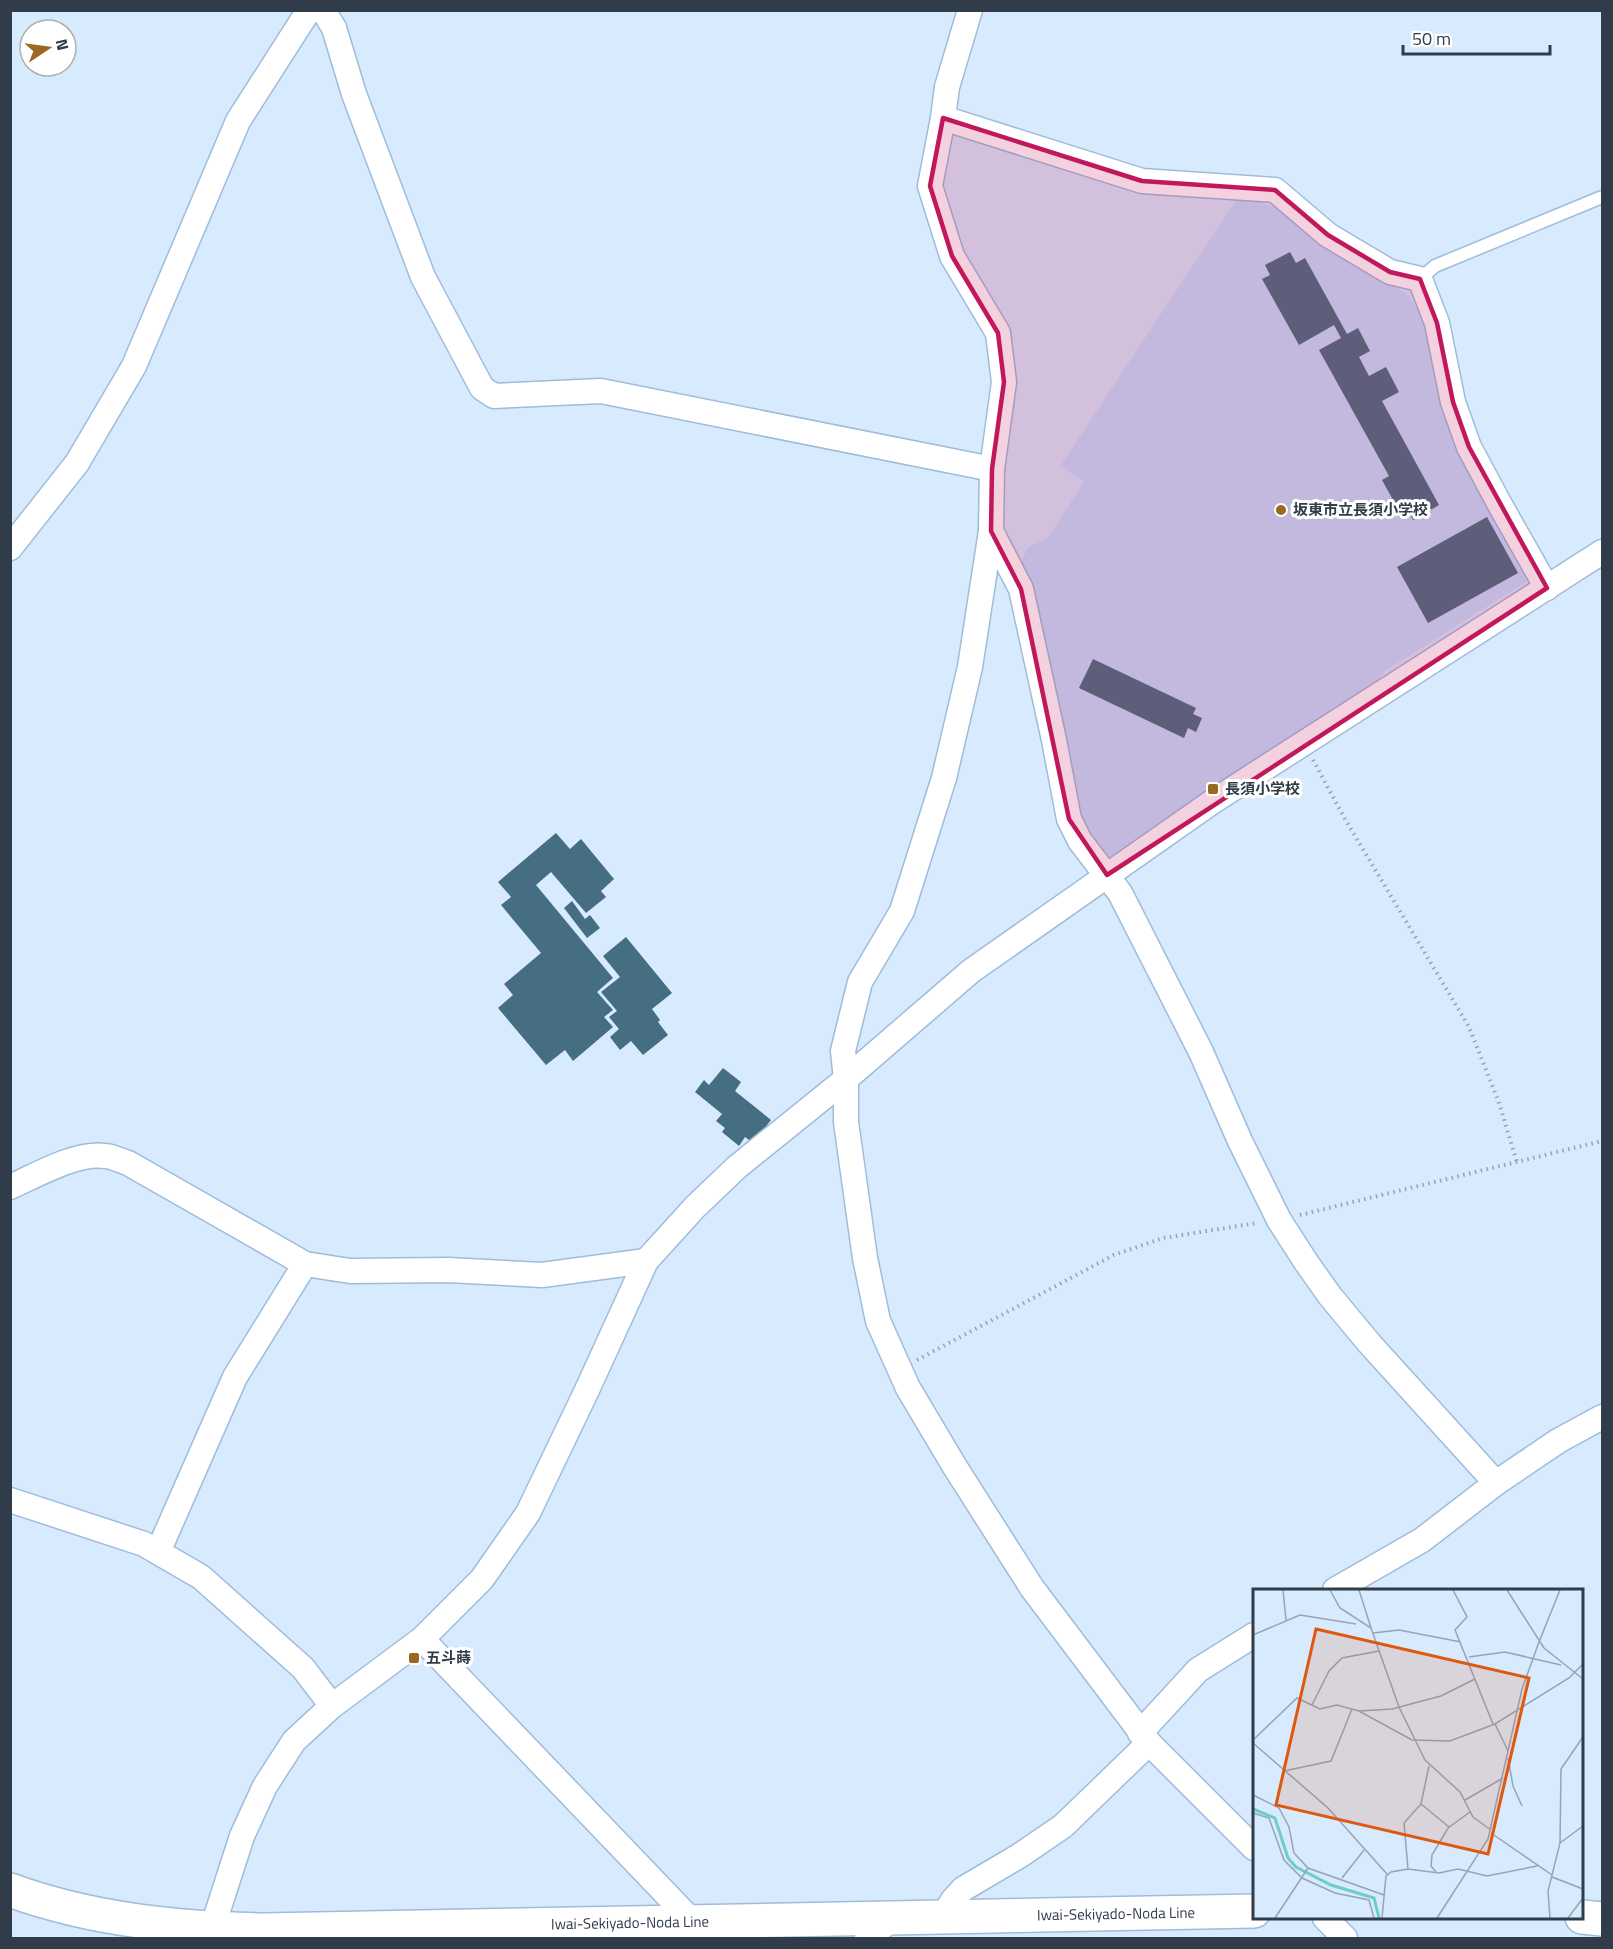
<svg xmlns="http://www.w3.org/2000/svg" width="1613" height="1949" font-family="'Titillium Web','Noto Sans JP',sans-serif">
  <rect width="100%" height="100%" fill="#d8eafe"/>
  <polygon fill="#c3e0fe" points="1237,199 1252,200 1280,209 1335,254 1407,294 1436,334 1534,577 1383,672 1378,683 1114,858 1101,855 1079,811 1031,586 1021,563 1028,547 1047,539 1084,482 1061,465"/>
  <g fill="#456e82">
    <polygon points="1290,252 1296,263 1305,258 1347,334 1358,328 1370,351 1359,357 1369,376 1386,367 1399,392 1382,401 1439,505 1413,520 1410,514 1403,518 1382,480 1389,476 1319,350 1341,338 1334,325 1299,345 1262,279 1270,275 1265,265"/>
    <polygon points="1487,517 1518,573 1428,623 1397,567"/>
    <polygon points="1093,659 1196,708 1193,714 1202,718 1196,732 1188,728 1184,738 1079,688"/>
    <polygon points="556,833 570,849 581,839 614,879 601,891 606,897 586,913 551,872 536,885 613,978 597,992 613,1010 604,1017 613,1027 573,1061 565,1050 546,1065 498,1008 513,995 504,984 541,953 501,905 511,897 498,882"/>
    <polygon points="572,901 585,919 590,915 600,928 587,938 564,908"/>
    <polygon points="626,937 672,993 652,1009 660,1020 658,1022 668,1035 643,1055 631,1041 620,1050 610,1037 619,1029 609,1017 617,1011 601,992 620,977 603,956"/>
    <polygon points="723,1068 741,1082 735,1091 771,1120 753,1143 745,1137 739,1146 722,1132 725,1128 716,1121 722,1114 695,1092 704,1080 709,1085"/>
  </g>
  <g fill="none" stroke-linecap="round" stroke-linejoin="round">
    <defs>
      <polyline id="lane" points="1420,279 1435,266 1602,197"/>
      <g id="street">
        <polyline points="323,10 334,28 354,94 423,277 482,388 494,396 601,391 992,469"/>
        <polyline points="970,10 947,87 943,118 930,186 952,256 998,333 1004,382 992,469 991,531 970,667 944,778 902,911 860,982 843,1051 846,1079 846,1122 865,1258 878,1321 908,1388 955,1467 1032,1588 1149,1743 1254,1848"/>
        <polyline points="943,118 1142,181 1275,190 1328,235 1390,272 1420,279 1437,323 1453,402 1469,447 1499,503 1547,588"/>
        <polyline points="991,531 1021,589 1054,740 1069,819 1080,841 1120,893 1201,1052 1240,1141 1279,1220 1306,1262 1330,1296 1369,1343 1496,1483"/>
        <polyline points="10,548 77,463 134,366 238,121 309,10"/>
        <path d="M10,1187c27,-12 66,-35 95,-31 7,0 16,5 23,7l177,101 45,7 98,-1 94,5 104,-14"/>
        <polyline points="10,1500 144,1544 201,1577 303,1668 332,1706"/>
        <polyline points="158,1552 235,1377 305,1264"/>
        <polyline points="1335,1590 1422,1540 1496,1483 1558,1441 1602,1417"/>
        <polyline points="422,1639 693,1922"/>
        <polyline points="1140,1733 1198,1670 1254,1635"/>
        <polyline points="942,1918 953,1900 963,1889 1019,1856 1063,1826 1149,1743"/>
        <polyline points="1325,1918 1345,1938"/>
        <polyline points="212,1929 242,1836 265,1786 294,1741 332,1706 422,1639 482,1579 528,1513 587,1390 646,1261 695,1207 737,1167 846,1079 971,971 1212,802 1602,552"/>
        <polyline points="867,1938 894,1918"/>
      </g>
      <g id="secondary">
        <path d="M10,1890c82,30 168,38 254,40l990,-19"/>
        <polyline points="1582,1917 1602,1919"/>
      </g>
    </defs>
    <use href="#lane" stroke="#9ebcdb" stroke-width="15"/>
    <use href="#street" stroke="#9ebcdb" stroke-width="27"/>
    <use href="#secondary" stroke="#9ebcdb" stroke-width="36"/>
    <g stroke="#94a3b4" stroke-width="4" stroke-dasharray="1.5 4.5" stroke-linecap="butt">
      <polyline points="1313,760 1345,819 1469,1027 1498,1100 1517,1162"/>
      <polyline points="1300,1215 1602,1141"/>
      <polyline points="917,1360 1114,1255 1163,1238 1257,1223"/>
    </g>
    <use href="#lane" stroke="#fff" stroke-width="12"/>
    <use href="#street" stroke="#fff" stroke-width="24"/>
    <use href="#secondary" stroke="#fff" stroke-width="33"/>
  </g>
  <path fill="#c2185b" fill-opacity="0.2" stroke="#c2185b" stroke-width="4.5" stroke-linejoin="round" d="M943,118l199,63 133,9 53,45 62,37 30,7 17,44 16,79 16,45 78,141 -440,287 -38,-56 -48,-230 -30,-58 1,-62 12,-87 -6,-49 -46,-77 -22,-70z"/>
  <g fill="#9c671e" stroke="#fff" stroke-width="2">
    <circle cx="1281" cy="510" r="6"/>
    <rect x="1207" y="783" width="12" height="12" rx="3"/>
    <rect x="408" y="1652" width="12" height="12" rx="3"/>
  </g>
  <g text-anchor="middle" stroke-width="6" stroke-linejoin="round" paint-order="stroke">
    <g font-size="15" font-weight="bold" fill="#303c49" stroke="#fff" text-anchor="start">
      <text x="1293" y="515">坂東市立長須小学校</text>
      <text x="1225" y="794">長須小学校</text>
      <text x="426" y="1663">五斗蒔</text>
    </g>
    <g font-size="15" fill="#303c49" stroke="#fff">
      <text transform="translate(1116 1914) rotate(-1)" y="5">Iwai-Sekiyado-Noda Line</text>
      <text transform="translate(630 1923) rotate(-1)" y="5">Iwai-Sekiyado-Noda Line</text>
    </g>
  </g>
  <g transform="translate(1253 1589)">
    <rect width="330" height="330" fill="#d8eafe"/>
    <path fill="none" stroke="#6dcec8" stroke-width="3" d="M0,220l22,9 13,40 8,9 35,18 43,13 5,20"/>
    <path fill="none" stroke="#95a4b6" stroke-width="1.5" d="M30,1l3,30M77,1l10,18 31,20 28,79 26,53 35,32 13,25 18,13M106,1l12,38M200,1l14,27 -12,13 38,94M254,1l37,58 39,31M120,44l26,-3 62,12M0,46l47,-20 56,9M286,53l21,-52M216,68l36,-5 56,13M59,116l17,-34 13,-13 37,-7M106,122l33,-2 49,-13 34,-17M242,135l13,27M0,151l44,-42 23,11 17,-4 22,6 53,29 38,1 45,-17 74,-46 14,-14M0,154l75,65 59,66M255,169l5,28 9,20M31,182l47,-10 21,-52M0,206l26,13 10,19 5,26 14,15 76,27M212,211l38,-22M168,215l28,23M0,224l16,5 15,42 18,18 33,15 34,7 5,18M238,244l61,42M307,254l23,-17M155,280l-4,-46 17,-19 8,-38M183,283l-5,-6 1,-11 16,-27 22,-16M299,288l31,12M89,289l22,-28M22,329l33,-50M129,329l4,-42 5,-4 17,-3 31,4 19,-4 29,7 50,-10M184,329l51,-79 34,-150 17,-47M297,329l-2,-27 12,-48 1,-74 22,-32M315,329l15,-20"/>
    <path fill="#df580f" fill-opacity="0.15" stroke="#df580f" stroke-width="3" d="M63,40l213,49 -41,176 -212,-49z"/>
    <rect width="330" height="330" fill="none" stroke="#303c49" stroke-width="3"/>
  </g>
  <rect width="1613" height="1949" fill="none" stroke="#303c49" stroke-width="24"/>
  <g transform="translate(48 48) rotate(77)"><circle r="28" fill="#ffffff" stroke="#acb1b6" stroke-width="1.5"/>
  <path d="M0-4.5L10 22L0 15L-10 22Z" fill="#9c671e"/>
  <text y="-9" font-size="16" font-weight="bold" text-anchor="middle" fill="#303c49">N</text>
  </g>
  <path d="M1403 45v9h147v-9" fill="none" stroke="#303c49" stroke-width="3"/>
  <text x="1412" y="45" font-size="18" fill="#303c49" stroke="#ffffff" stroke-width="4.5" paint-order="stroke">50 m</text>
</svg>
